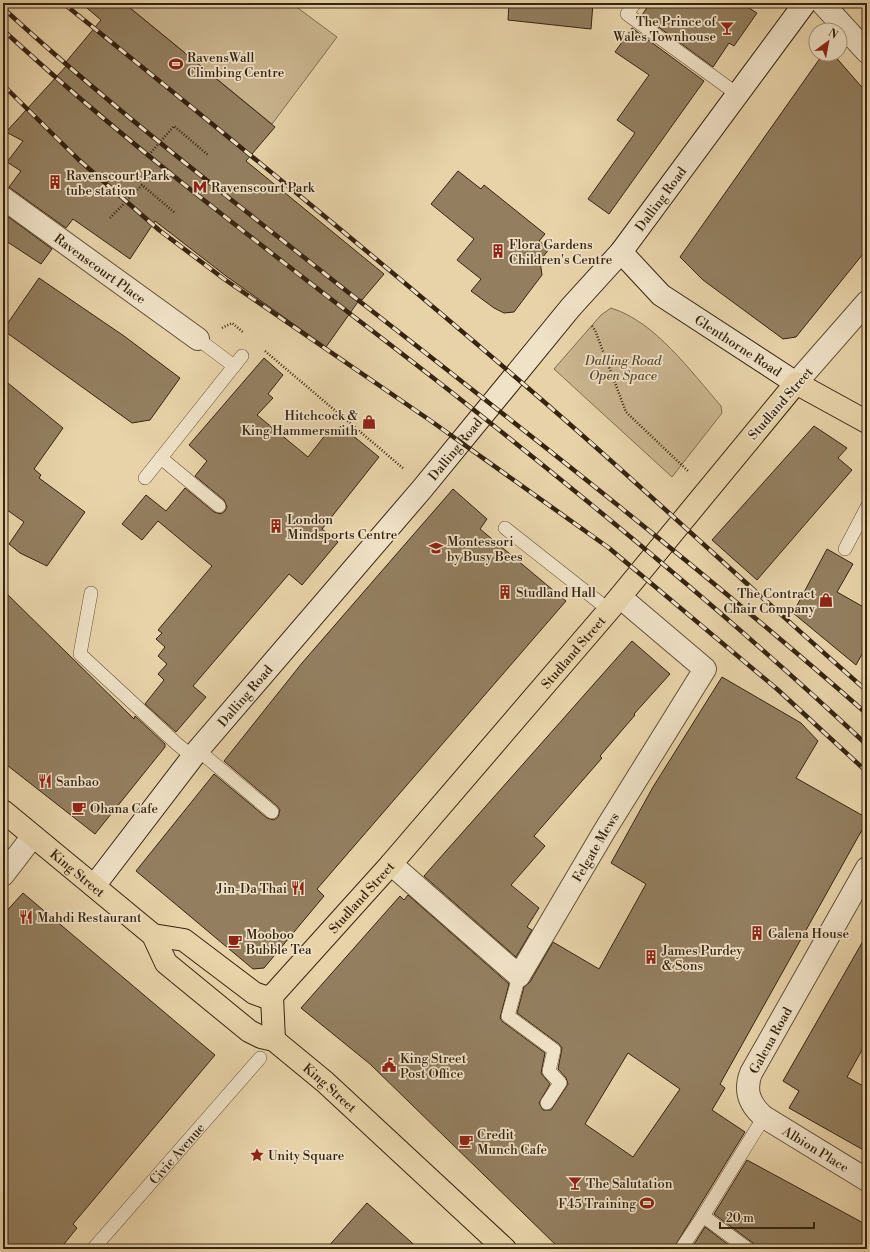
<svg xmlns="http://www.w3.org/2000/svg" width="870" height="1252" font-family="'Libre Bodoni',serif">
  <rect width="100%" height="100%" fill="#e8d3a9"/>
  <filter id="stains"><feTurbulence type="fractalNoise" baseFrequency=".005" numOctaves="4"/><feColorMatrix values="0 0 0 0 .2 0 0 0 0 .09 0 0 0 0 .02 0 0 0 .5 -.17"/></filter>
  <radialGradient id="worn" r=".72"><stop offset=".6" stop-color="#630" stop-opacity="0"/><stop offset="1" stop-color="#630" stop-opacity=".3"/></radialGradient>
  <g fill="#cab58f" stroke="#806c50">
    <polygon points="124,3 291,3 337,37 272,124"/>
    <path d="M611,308c45,14 80,64 110,98l1,7 -50,64 -118,-108 47,-54z"/>
  </g>
  <g fill="#937f60" stroke="#362410" fill-rule="evenodd">
    <polygon points="81,3 124,3 275,127 246,161 384,274 362,300 360,299 326,347 226,276 155,221 130,259 73,219 66,228 9,187 21,171 7,162 23,141 6,132 68,64 66,62 101,20"/>
    <polygon points="509,3 593,3 591,29 508,20"/>
    <polygon points="650,3 741,3 757,13 734,46 729,43 713,67 642,15"/>
    <polygon points="632,28 704,81 609,214 588,199 635,133 617,120 649,75 615,52"/>
    <polygon points="823,54 833,54 867,93 867,249 796,337 783,339 703,280 680,257"/>
    <polygon points="458,171 481,189 484,185 545,234 539,241 549,249 540,261 542,275 514,312 504,313 494,308 471,291 481,279 457,260 474,239 431,204"/>
    <polygon points="3,213 52,249 41,264 3,239"/>
    <polygon points="39,278 124,336 180,378 150,420 132,423 3,330"/>
    <polygon points="264,358 283,375 268,394 273,398 257,415 308,457 330,429 335,433 341,426 379,457 322,529 338,542 302,585 289,574 193,686 206,697 176,732 145,704 164,680 158,674 167,664 158,656 165,647 156,639 162,633 158,630 212,566 158,521 142,540 122,524 146,495 166,511 185,488 214,512 221,514 225,511 227,507 224,500 195,476 207,461 189,445"/>
    <polygon points="3,379 63,428 34,469 41,475 39,478 85,512 47,566 20,553 9,544 24,522 3,507"/>
    <polygon points="814,426 847,448 838,458 852,470 757,580 712,540"/>
    <polygon points="453,489 487,519 480,529 566,601 317,889 324,896 264,968 253,969 136,871 214,774 267,818 274,820 278,817 280,810 277,806 224,761 302,663"/>
    <polygon points="827,549 853,564 837,592 867,609 867,645 856,665 793,613"/>
    <polygon points="3,590 134,719 135,716 165,744 165,747 95,834 3,762"/>
    <polygon points="632,641 670,674 634,714 635,715 600,756 602,758 534,836 545,846 511,885 539,908 527,927 532,930 516,957 424,876"/>
    <path d="M722,677l79,46 17,18 -22,37 71,40v3l-147,263 5,4 -13,22 33,22 -72,117h-113l-190,-185 -69,-56 99,-112 4,4 4,-5 101,89 -9,34 3,4 42,31 -4,20 9,11 -11,19 4,7h8l17,-26 -2,-6 -8,-9 4,-21 -3,-4 -42,-31 7,-26 6,-5 23,-40 46,27 47,-85 -35,-21 42,-76zM628,1053l52,36 -47,68 -48,-33z"/>
    <polygon points="23,893 215,1055 73,1224 77,1228 60,1249 3,1249 3,915"/>
    <polygon points="867,934 867,1041 847,1077 867,1088 867,1152 789,1108 799,1091 783,1081"/>
    <polygon points="747,1160 867,1225 867,1249 756,1249 753,1243 714,1214"/>
    <polygon points="367,1203 419,1249 326,1249"/>
    <polygon points="705,1227 734,1249 691,1249"/>
  </g>
  <g fill="none" stroke-linecap="round" stroke-linejoin="round">
    <defs>
      <g id="service">
        <polyline points="635,3 627,14 737,94"/>
        <polyline points="198,339 234,366"/>
        <polyline points="161,458 219,506"/>
        <polyline points="145,478 242,356"/>
        <polyline points="505,528 609,610"/>
        <polyline points="845,549 867,507"/>
        <polyline points="91,593 80,654 177,744 193,757"/>
        <polyline points="198,750 272,812"/>
        <polyline points="519,976 508,1016 554,1050 549,1071 560,1083 547,1103"/>
        <polyline points="703,1216 748,1249"/>
        <path id="s1" d="M93,1249l167,-191"/>
        <polyline points="681,1249 703,1216 764,1117"/>
      </g>
      <g id="minor">
        <polyline points="822,3 867,52"/>
        <path id="s2" d="M3,198l195,141"/>
        <polyline points="796,383 867,302"/>
        <path id="s3" d="M391,864l128,112 86,-146 100,-161 -85,-72"/>
        <path id="s4" d="M867,868l-116,205c-7,18 -1,32 13,44l103,63"/>
        <polyline points="3,875 33,836"/>
      </g>
      <g id="secondary">
        <path id="s5" d="M621,252l40,43 135,88"/>
        <path id="s6" d="M94,886l104,-136 224,-261 149,-182 50,-55 184,-249"/>
      </g>
      <g id="primary">
        <path id="s7" d="M3,811l150,124 13,28 83,68 12,6 13,3 51,42 180,167"/>
        <polyline points="153,935 184,940 254,993 265,997 272,996"/>
        <path id="s8" d="M272,996l119,-132 218,-254 187,-227 71,39"/>
        <polyline points="272,996 274,1040"/>
      </g>
    </defs>
    <use href="#service" stroke="#625036" stroke-width="14"/>
    <use href="#minor" stroke="#625036" stroke-width="24"/>
    <use href="#secondary" stroke="#362410" stroke-width="24"/>
    <use href="#primary" stroke="#362410" stroke-width="24"/>
    <g stroke="#362410" stroke-width="2.5" stroke-dasharray="1 2" stroke-linecap="butt">
      <polyline points="147,157 174,126 208,155"/>
      <polyline points="110,218 142,185 175,213"/>
      <polyline points="592,326 595,330 626,412 688,471"/>
      <polyline points="222,328 232,323 243,332"/>
      <polyline points="265,351 404,469"/>
    </g>
    <use href="#service" stroke="#f0e2c7" stroke-width="13"/>
    <use href="#minor" stroke="#f0e2c7" stroke-width="22"/>
    <use href="#secondary" stroke="#f0e2c7" stroke-width="22"/>
    <use href="#primary" stroke="#e8d3a9" stroke-width="22"/>
    <defs>
      <g id="rail">
        <path d="M63,3c161,130 322,261 479,397 110,95 215,195 325,291"/>
        <path d="M3,8c110,101 229,192 346,285 175,137 351,274 518,421"/>
        <path d="M3,30c141,130 296,243 447,361 143,113 284,229 417,354"/>
        <polyline points="3,85 79,160 159,230 224,279 431,421 609,548 777,689 867,772"/>
      </g>
    </defs>
    <use href="#rail" stroke="#362410" stroke-width="4.5"/>
    <use href="#rail" stroke="#f0e2c7" stroke-width="3" stroke-dasharray="9" stroke-linecap="butt"/>
  </g>
  <defs>
    <symbol id="bar-bare" viewBox="-9 -9 18 18"><path d="M-6-5H6L.8 .8V4.5H3.5V6h-7V4.5H-.8V.8Z" fill="#8f2418" stroke="#f0e2c7" stroke-width="2.5" paint-order="stroke"/></symbol>
    <symbol id="stadium-bare" viewBox="-9 -9 18 18"><path d="M0-5a6.5 5 0 1 0 0 10a6.5 5 0 1 0 0-10ZM-3.5-1.8h7v3.6h-7Z" fill="#8f2418" stroke="#f0e2c7" stroke-width="2.5" paint-order="stroke"/></symbol>
    <symbol id="building-bare" viewBox="-9 -9 18 18"><path d="M-4-6H4V6H1V3H-1V6H-4ZM-2.5-4.3h1.7v1.8h-1.7ZM.8-4.3h1.7v1.8H.8ZM-2.5-1h1.7V.8h-1.7ZM.8-1h1.7V.8H.8Z" fill="#8f2418" stroke="#f0e2c7" stroke-width="2.5" paint-order="stroke"/></symbol>
    <symbol id="metro-bare" viewBox="-9 -9 18 18"><path d="M-5.5 5V-5H-3L0 0L3-5H5.5V5H3V-.5L0 4L-3-.5V5Z" fill="#8f2418" stroke="#f0e2c7" stroke-width="2.5" paint-order="stroke"/></symbol>
    <symbol id="shop-bare" viewBox="-9 -9 18 18"><path d="M-5-2.5h2.3a2.7 3.5 0 0 1 5.4 0H5L5.5 6h-11ZM-1.5-2.5h3a1.5 2.3 0 0 0-3 0Z" fill="#8f2418" stroke="#f0e2c7" stroke-width="2.5" paint-order="stroke"/></symbol>
    <symbol id="school-bare" viewBox="-9 -9 18 18"><path d="M0-5L7-2L0 1L-7-2ZM-4 1L0 2.5L4 1V4Q0 6-4 4Z" fill="#8f2418" stroke="#f0e2c7" stroke-width="2.5" paint-order="stroke"/></symbol>
    <symbol id="restaurant-bare" viewBox="-9 -9 18 18"><path d="M-5-6h1v4h1v-4h1v4h1v-4h1v5L-1.5 .5V6h-2V.5L-5-1ZM5-6V6H3V1.5H1.5Q1.5-4 5-6Z" fill="#8f2418" stroke="#f0e2c7" stroke-width="2.5" paint-order="stroke"/></symbol>
    <symbol id="cafe-bare" viewBox="-9 -9 18 18"><path d="M-5.5-4.5H6V0H3Q3 3.5 0 3.5H-2.5Q-5.5 3.5-5.5 0ZM3-3.2v2h1.7v-2ZM-6 4.5H4V6H-6Z" fill="#8f2418" stroke="#f0e2c7" stroke-width="2.5" paint-order="stroke"/></symbol>
    <symbol id="civic-bare" viewBox="-9 -9 18 18"><path d="M-.6-6.5H3V-4.5H.6V-3L4-1V1h2V6H-6V1h2V-1L-.6-3ZM-1.2 2.5V6h2.4V2.5Z" fill="#8f2418" stroke="#f0e2c7" stroke-width="2.5" paint-order="stroke"/></symbol>
    <symbol id="sight-bare" viewBox="-9 -9 18 18"><path d="M0-6L1.8-2.2L6-1.7L2.9 1.2L3.7 5.4L0 3.3L-3.7 5.4L-2.9 1.2L-6-1.7L-1.8-2.2Z" fill="#8f2418" stroke="#f0e2c7" stroke-width="2.5" paint-order="stroke"/></symbol>
  </defs>
  <g fill-rule="evenodd">
    <use href="#bar-bare" x="717" y="18" width="20" height="20"/>
    <use href="#stadium-bare" x="166" y="54" width="20" height="20"/>
    <use href="#building-bare" x="45" y="172" width="20" height="20"/>
    <use href="#metro-bare" x="190" y="177" width="20" height="20"/>
    <use href="#building-bare" x="488" y="241" width="20" height="20"/>
    <use href="#shop-bare" x="359" y="412" width="20" height="20"/>
    <use href="#building-bare" x="266" y="516" width="20" height="20"/>
    <use href="#school-bare" x="426" y="538" width="20" height="20"/>
    <use href="#building-bare" x="495" y="582" width="20" height="20"/>
    <use href="#shop-bare" x="816" y="590" width="20" height="20"/>
    <use href="#restaurant-bare" x="35" y="771" width="20" height="20"/>
    <use href="#cafe-bare" x="69" y="798" width="20" height="20"/>
    <use href="#restaurant-bare" x="288" y="878" width="20" height="20"/>
    <use href="#restaurant-bare" x="16" y="907" width="20" height="20"/>
    <use href="#building-bare" x="747" y="923" width="20" height="20"/>
    <use href="#cafe-bare" x="225" y="931" width="20" height="20"/>
    <use href="#building-bare" x="641" y="947" width="20" height="20"/>
    <use href="#civic-bare" x="379" y="1055" width="20" height="20"/>
    <use href="#cafe-bare" x="456" y="1131" width="20" height="20"/>
    <use href="#sight-bare" x="247" y="1145" width="20" height="20"/>
    <use href="#bar-bare" x="565" y="1173" width="20" height="20"/>
    <use href="#stadium-bare" x="637" y="1193" width="20" height="20"/>
  </g>
  <g text-anchor="middle" stroke-width="3.5" stroke-linejoin="round" paint-order="stroke">
    <g font-size="13" fill="#362410" stroke="#f0e2c7" text-anchor="start">
      <text x="716" y="26" text-anchor="end">The Prince of<tspan x="716" dy="15">Wales Townhouse</tspan></text>
      <text x="187" y="62">RavensWall<tspan x="187" dy="15">Climbing Centre</tspan></text>
      <text x="66" y="180">Ravenscourt Park<tspan x="66" dy="15">tube station</tspan></text>
      <text x="211" y="192">Ravenscourt Park</text>
      <text x="509" y="249">Flora Gardens<tspan x="509" dy="15">Children's Centre</tspan></text>
      <text x="358" y="420" text-anchor="end">Hitchcock &amp;<tspan x="358" dy="15">King Hammersmith</tspan></text>
      <text x="287" y="524">London<tspan x="287" dy="15">Mindsports Centre</tspan></text>
      <text x="447" y="546">Montessori<tspan x="447" dy="15">by Busy Bees</tspan></text>
      <text x="516" y="597">Studland Hall</text>
      <text x="815" y="598" text-anchor="end">The Contract<tspan x="815" dy="15">Chair Company</tspan></text>
      <text x="56" y="786">Sanbao</text>
      <text x="90" y="813">Ohana Cafe</text>
      <text x="287" y="893" text-anchor="end">Jin-Da Thai</text>
      <text x="37" y="922">Mahdi Restaurant</text>
      <text x="768" y="938">Galena House</text>
      <text x="246" y="939">Mooboo<tspan x="246" dy="15">Bubble Tea</tspan></text>
      <text x="662" y="955">James Purdey<tspan x="662" dy="15">&amp; Sons</tspan></text>
      <text x="400" y="1063">King Street<tspan x="400" dy="15">Post Office</tspan></text>
      <text x="477" y="1139">Credit<tspan x="477" dy="15">Munch Cafe</tspan></text>
      <text x="268" y="1160">Unity Square</text>
      <text x="586" y="1188">The Salutation</text>
      <text x="636" y="1208" text-anchor="end">F45 Training</text>
    </g>
    <g font-size="13" fill="#362410" stroke="#f0e2c7">
      <text dy="5" stroke="none"><textPath href="#s6" startOffset="891">Dalling Road</textPath></text>
      <text dy="5" stroke="none"><textPath href="#s2" startOffset="120">Ravenscourt Place</textPath></text>
      <text dy="5" stroke="none"><textPath href="#s5" startOffset="151">Glenthorne Road</textPath></text>
      <text transform="translate(780 403) rotate(-49)" y="5">Studland Street</text>
      <text dy="5" stroke="none"><textPath href="#s6" startOffset="567">Dalling Road</textPath></text>
      <text dy="5" stroke="none"><textPath href="#s8" startOffset="457">Studland Street</textPath></text>
      <text dy="5" stroke="none"><textPath href="#s6" startOffset="243">Dalling Road</textPath></text>
      <text dy="5" stroke="none"><textPath href="#s3" startOffset="320">Felgate Mews</textPath></text>
      <text dy="5" stroke="none"><textPath href="#s7" startOffset="97">King Street</textPath></text>
      <text dy="5" stroke="none"><textPath href="#s8" startOffset="133">Studland Street</textPath></text>
      <text transform="translate(770 1040) rotate(-61)" y="5">Galena Road</text>
      <text dy="5" stroke="none"><textPath href="#s7" startOffset="433">King Street</textPath></text>
      <text dy="5" stroke="none"><textPath href="#s4" startOffset="346">Albion Place</textPath></text>
      <text dy="5" stroke="none"><textPath href="#s1" startOffset="127">Civic Avenue</textPath></text>
    </g>
    <g font-size="13" font-style="italic" fill="#5b4830" stroke="#f0e2c7">
      <text x="623" y="365">Dalling Road<tspan x="623" dy="15">Open Space</tspan></text>
    </g>
  </g>
  <rect width="870" height="1252" fill="none" stroke="#e8d3a9" stroke-width="16"/>
  <rect x="4" y="4" width="862" height="1244" fill="none" stroke="#362410" stroke-width="2"/>
  <rect x="8" y="8" width="854" height="1236" fill="none" stroke="#362410"/>
  <g transform="translate(828 42) rotate(32)"><circle r="19" fill="#f0e2c7" stroke="#a6967e"/>
  <path d="M0-3L7 15L0 10L-7 15Z" fill="#8f2418"/>
  <text y="-6" font-size="11" font-weight="bold" text-anchor="middle" fill="#362410">N</text>
  </g>
  <path d="M720 1222v6h94v-6" fill="none" stroke="#362410" stroke-width="2"/>
  <text x="726" y="1222" font-size="12" fill="#362410" stroke="#f0e2c7" stroke-width="3" paint-order="stroke">20 m</text>
  <rect width="100%" height="100%" filter="url(#stains)"/>
  <rect width="100%" height="100%" fill="url(#worn)"/>
</svg>
